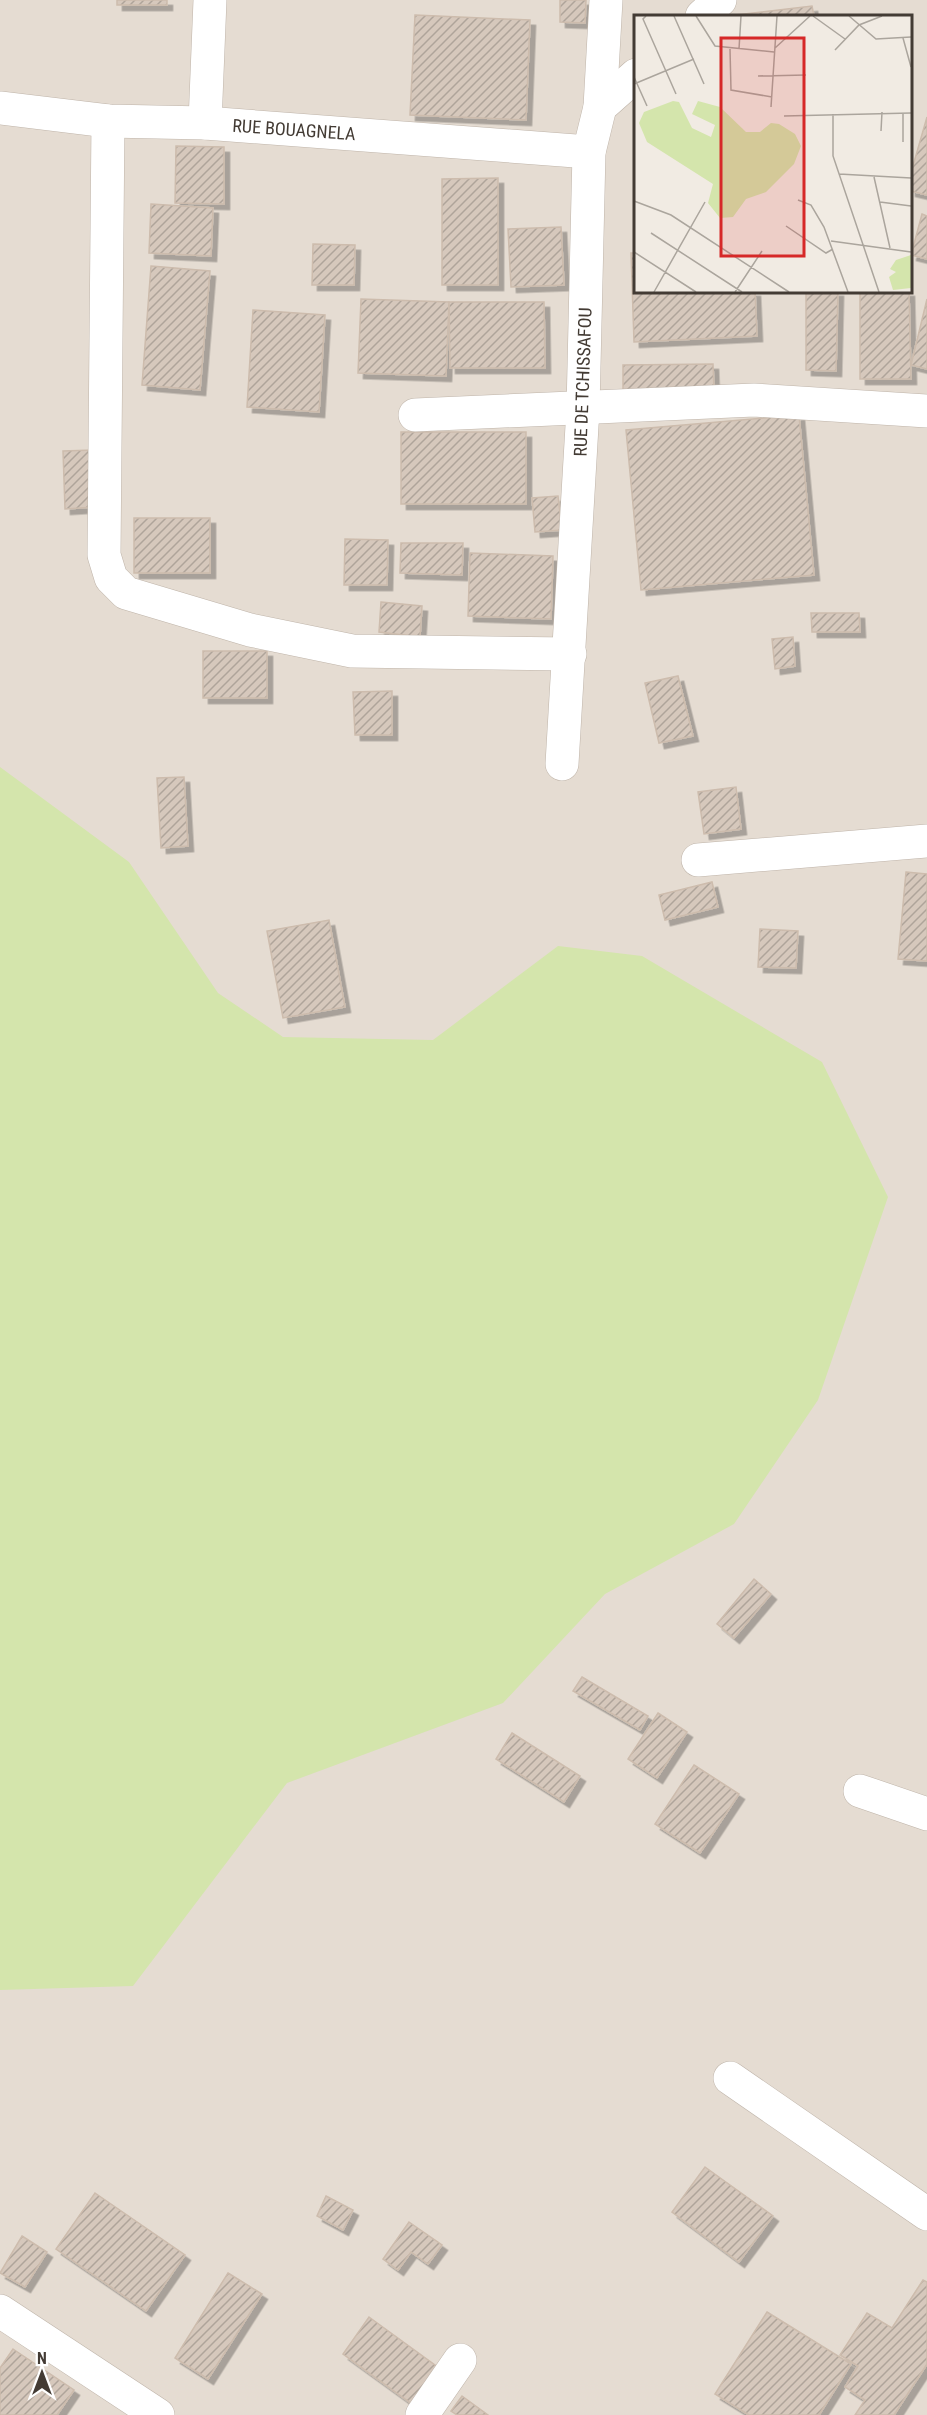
<svg xmlns="http://www.w3.org/2000/svg" width="927" height="2415" font-family="'Roboto Condensed',sans-serif">
  <defs>
    <pattern id="building-hatch" width="6" height="6" patternUnits="userSpaceOnUse" patternTransform="scale(1.5)"><rect width="6" height="6" fill="#d6c8bc"/><path d="M-1 1l2-2M0 6l6-6M5 7l2-2" fill="none" stroke="#afa49a"/></pattern>
    <filter id="shadow"><feDropShadow dx="5.5" dy="5.5" stdDeviation="0" flood-color="#0004"/></filter>
  </defs>
  <rect width="100%" height="100%" fill="#f1ebe3"/>
  <path fill="#e5dcd2" fill-rule="evenodd" d="M0,0h927v2415h-927zM636,16h274v275h-274z"/>
  <polygon fill="#d4e5ac" points="0,767 129,862 218,993 283,1037 433,1040 558,946 642,956 822,1062 888,1197 818,1400 734,1524 605,1594 503,1703 287,1783 133,1986 0,1990"/>
  <g fill="url(#building-hatch)" stroke="#cdbcad" stroke-width="1.5" filter="url(#shadow)">
    <rect x="117" y="0" width="50" height="5"/>
    <polygon points="560,0 586,0 585,23 560,22"/>
    <polygon points="812,6 814,16 736,16 736,15"/>
    <polygon points="415,15 530,20 526,120 410,115"/>
    <polygon points="927,117 927,195 910,191 910,176"/>
    <polygon points="176,146 224,147 224,204 175,203"/>
    <polygon points="498,178 498,285 442,285 442,179"/>
    <polygon points="151,204 213,208 211,256 149,253"/>
    <polygon points="922,214 927,216 927,259 911,255"/>
    <polygon points="561,227 564,285 511,287 508,229"/>
    <polygon points="313,244 355,245 354,285 312,285"/>
    <polygon points="631,253 636,253 636,291 755,291 757,336 634,342"/>
    <polygon points="151,266 210,271 200,390 142,385"/>
    <polygon points="806,291 838,291 836,371 806,370"/>
    <polygon points="860,291 909,291 911,379 860,379"/>
    <polygon points="361,299 449,302 446,376 358,373"/>
    <polygon points="927,299 927,369 911,365"/>
    <polygon points="449,302 544,302 545,368 450,368"/>
    <polygon points="253,310 325,315 319,412 247,407"/>
    <polygon points="713,364 714,390 623,391 623,365"/>
    <polygon points="799,415 814,575 641,590 626,430"/>
    <rect x="401" y="432" width="125" height="72"/>
    <polygon points="93,450 95,507 65,509 63,451"/>
    <polygon points="558,496 562,530 535,532 532,498"/>
    <rect x="134" y="518" width="76" height="55"/>
    <polygon points="345,539 388,540 387,585 344,585"/>
    <polygon points="401,543 463,543 462,575 400,573"/>
    <polygon points="470,553 553,556 551,619 468,616"/>
    <polygon points="381,602 422,606 420,637 379,632"/>
    <polygon points="811,613 859,613 860,632 812,632"/>
    <polygon points="793,637 795,666 775,669 772,639"/>
    <rect x="203" y="651" width="64" height="47"/>
    <polygon points="678,676 693,736 659,743 645,683"/>
    <polygon points="392,691 392,735 355,735 353,692"/>
    <polygon points="184,777 188,846 161,848 157,778"/>
    <polygon points="736,787 741,829 704,834 698,792"/>
    <polygon points="906,872 927,874 927,961 898,959"/>
    <polygon points="712,882 718,907 665,920 659,895"/>
    <polygon points="329,920 345,1007 283,1018 267,931"/>
    <polygon points="760,929 798,931 796,968 758,967"/>
    <polygon points="754,1579 771,1594 734,1638 717,1624"/>
    <polygon points="582,1677 648,1716 640,1730 573,1691"/>
    <polygon points="658,1713 687,1732 657,1778 628,1759"/>
    <polygon points="512,1733 580,1776 564,1802 496,1759"/>
    <polygon points="694,1765 739,1794 700,1853 655,1824"/>
    <polygon points="705,2167 773,2216 739,2262 672,2212"/>
    <polygon points="95,2193 185,2255 146,2311 56,2249"/>
    <polygon points="326,2196 353,2210 343,2230 317,2216"/>
    <polygon points="409,2222 442,2245 428,2264 411,2252 398,2270 383,2259"/>
    <polygon points="22,2236 47,2252 25,2287 0,2273"/>
    <polygon points="228,2273 262,2294 208,2379 175,2358"/>
    <polygon points="923,2280 927,2282 927,2364 894,2415 855,2415 865,2400 845,2387 858,2366 840,2355 867,2313 892,2328"/>
    <polygon points="767,2312 851,2364 819,2415 749,2415 715,2394"/>
    <polygon points="369,2317 439,2368 412,2404 343,2354"/>
    <polygon points="13,2349 74,2390 57,2415 0,2415 0,2368"/>
    <polygon points="462,2396 488,2415 457,2415 451,2411"/>
  </g>
  <g fill="none" stroke-linecap="round" stroke-linejoin="round">
    <defs>
      <g id="minor">
        <polyline points="702,16 720,0"/>
        <polyline points="600,107 636,75"/>
        <polyline points="0,108 108,121 205,123 589,152"/>
        <polyline points="108,121 104,555 111,578 126,593 250,630 352,651 570,654"/>
        <polyline points="205,123 210,0"/>
        <polyline points="415,415 754,400 927,411"/>
        <polyline points="562,764 583,409 589,152 600,107 606,0"/>
        <polyline points="698,860 927,841"/>
        <polyline points="860,1791 927,1814"/>
        <polyline points="730,2078 927,2214"/>
        <polyline points="0,2311 158,2415"/>
        <polyline points="422,2415 460,2360"/>
      </g>
    </defs>
    <use href="#minor" stroke="#bfb4a9" stroke-width="34"/>
    <use href="#minor" stroke="#fff" stroke-width="33"/>
  </g>
  <g text-anchor="middle" stroke-width="4.5" stroke-linejoin="round" paint-order="stroke">
    <g font-size="18" fill="#433b34" stroke="#fff">
      <text transform="translate(294 130) rotate(4)" y="6">RUE BOUAGNELA</text>
      <text transform="translate(583 382) rotate(-88)" y="6">RUE DE TCHISSAFOU</text>
    </g>
  </g>
  <g transform="translate(634 15)">
    <rect width="278" height="278" fill="#f1ebe3"/>
    <path d="M39,86l6,1 13,26 19,9 4,-12 -23,-11 6,-13 22,6 26,25h14l11,-9 8,1 16,10 6,12 -7,18 -28,28 -20,7 -13,18 -13,1 -12,-15 5,-19 -66,-42 -8,-19 5,-11z" fill="#d4e5ac"/>
    <path d="M277,240v33l-18,2 -4,-13 7,-5 -6,-3 6,-9z" fill="#d4e5ac"/>
    <path fill="none" stroke="#aba59d" stroke-width="1.5" d="M12,1l-3,3 33,75M40,1l30,68M62,1l19,30 59,6M179,1l32,23M215,1l27,23 35,-2M269,23l8,29M141,33l35,-32M96,34l1,41 41,7M105,34l2,-33M201,35l24,-25 23,-9M124,61l48,-1M0,62l13,29M0,69l60,-25M137,92l6,-91M199,99v42l46,136M150,101l127,-3M247,116l1,-19M269,127v-29M205,159l72,4M240,162l16,71M164,185l13,5 13,22 24,65M0,186l37,14 118,77M246,187l31,4M152,211l40,27 7,-4M17,218l91,59M197,226l80,11M0,237l62,40M20,277l51,-90M101,277l27,-41"/>
    <path fill="#d62828" fill-opacity="0.15" stroke="#d62828" stroke-width="3" d="M87,23h83v218h-83z"/>
    <rect width="278" height="278" fill="none" stroke="#433b34" stroke-width="3"/>
  </g>
  <g transform="translate(42 2373)" stroke="#ffffff" stroke-width="4.5" paint-order="stroke">
  <path d="M0-4.5L10 22L0 15L-10 22Z" fill="#433b34"/>
  <text y="-9" font-size="16" font-weight="bold" text-anchor="middle" fill="#433b34">N</text>
  </g>
</svg>
